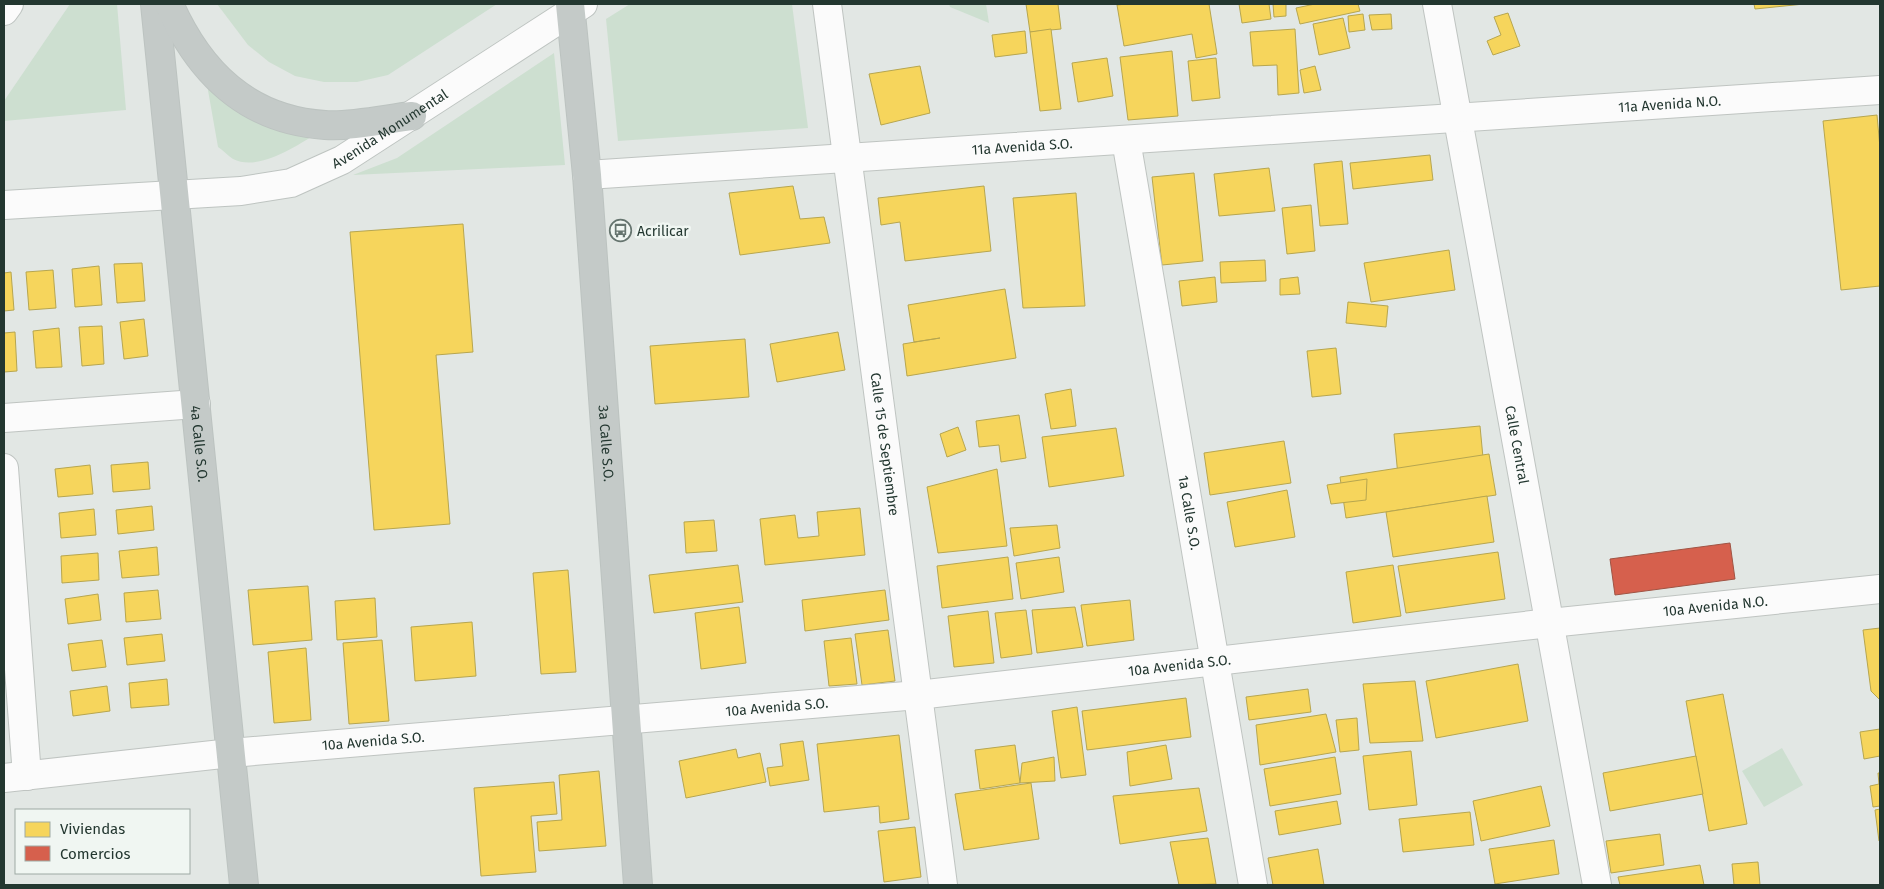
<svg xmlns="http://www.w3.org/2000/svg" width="1884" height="889" font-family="'Fira Sans',sans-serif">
  <rect width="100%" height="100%" fill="#e2e7e4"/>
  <g fill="#cddfd0">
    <polygon points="70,4 117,4 126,110 4,121 4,101"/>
    <polygon points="217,4 497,4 388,75 357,82 324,82 295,76 269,62 248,45"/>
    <polygon points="630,4 792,4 808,128 618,141 606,19"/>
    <polygon points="949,4 986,4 989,23 950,7"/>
    <polygon points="554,53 565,165 353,175 397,158"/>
    <path d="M206,79l113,53c-21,13 -60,40 -86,27 -5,-3 -10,-9 -15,-12z"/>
    <polygon points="1782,748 1803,785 1764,807 1742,771"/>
  </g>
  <g fill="#f6d55c" stroke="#b7a64f">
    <polygon points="1026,4 1058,4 1061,29 1030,32"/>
    <polygon points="1126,4 1209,4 1217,54 1196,58 1192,34 1124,46 1117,5"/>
    <polygon points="1239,4 1269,4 1271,19 1242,23"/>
    <polygon points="1273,4 1286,4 1286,16 1274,17"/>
    <polygon points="1315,4 1358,4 1360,11 1300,24 1296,8"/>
    <polygon points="1754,4 1804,4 1755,9"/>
    <polygon points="1508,13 1520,46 1493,55 1487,41 1501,35 1494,17"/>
    <polygon points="1363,14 1365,30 1349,32 1348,16"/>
    <polygon points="1391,14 1392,29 1372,30 1369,15"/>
    <polygon points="1343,18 1350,48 1319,55 1313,24"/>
    <polygon points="1051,29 1061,109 1040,111 1030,32"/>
    <polygon points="1295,29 1299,93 1278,95 1277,65 1253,66 1250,32"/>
    <polygon points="1025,31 1027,53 995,57 992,35"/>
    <polygon points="1172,51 1178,116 1128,120 1120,57"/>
    <polygon points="1107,58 1113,96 1078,102 1072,63"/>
    <polygon points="1216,58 1220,98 1192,101 1188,61"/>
    <polygon points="920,66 930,113 881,125 869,74"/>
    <polygon points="1315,66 1321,90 1304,93 1300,70"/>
    <polygon points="1877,115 1880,148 1880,286 1841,290 1823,121"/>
    <polygon points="1430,155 1433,180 1353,189 1350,163"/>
    <polygon points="1342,161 1348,224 1320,226 1314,164"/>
    <polygon points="1269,168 1275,211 1219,216 1214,174"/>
    <polygon points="1194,173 1203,261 1162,265 1152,177"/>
    <polygon points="793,186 800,219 824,217 830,243 740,255 729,193"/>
    <polygon points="984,186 991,251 905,261 900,222 881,225 878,198"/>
    <polygon points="1076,193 1085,306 1023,308 1013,198"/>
    <polygon points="1311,205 1315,251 1287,254 1282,208"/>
    <polygon points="463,224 473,352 436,355 450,524 374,530 350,232"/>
    <polygon points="1449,250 1455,290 1371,302 1364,263"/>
    <polygon points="1265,260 1266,281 1221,283 1220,262"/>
    <polygon points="142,263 145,301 117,303 114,264"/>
    <polygon points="99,266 102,305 75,307 72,269"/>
    <polygon points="53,270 56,308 29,310 26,272"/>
    <polygon points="11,272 14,310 4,311 4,273"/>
    <polygon points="1215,277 1217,302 1182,306 1179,281"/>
    <polygon points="1298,277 1300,294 1280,295 1280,279"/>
    <polygon points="1005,289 1016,358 907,376 903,344 940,338 914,342 908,305"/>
    <polygon points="1348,302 1388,306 1386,327 1346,323"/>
    <polygon points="144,319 148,356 124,359 120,322"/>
    <polygon points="102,326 104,364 82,366 79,327"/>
    <polygon points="59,328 62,367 36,368 33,331"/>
    <polygon points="15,332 17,371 4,372 4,333"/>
    <polygon points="838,332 845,370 777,382 770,344"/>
    <polygon points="745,339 749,397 655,404 650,346"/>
    <polygon points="1336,348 1341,394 1312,397 1307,351"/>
    <polygon points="1071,389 1076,426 1051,429 1045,394"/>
    <polygon points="1019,415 1026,458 1001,462 999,445 979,447 976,421"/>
    <polygon points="1480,426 1484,468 1398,476 1394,434"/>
    <polygon points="958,427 966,450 947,457 940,434"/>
    <polygon points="1116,428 1124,476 1049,487 1042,437"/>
    <polygon points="1284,441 1291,483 1210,495 1204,453"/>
    <polygon points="1489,454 1496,495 1346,518 1340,477"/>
    <polygon points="148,462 150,489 113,492 111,465"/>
    <polygon points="90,465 93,494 58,497 55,469"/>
    <polygon points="997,469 1007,546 938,553 927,487"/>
    <polygon points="1367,479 1366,500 1331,504 1327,485"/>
    <polygon points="1287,490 1295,537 1235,547 1227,502"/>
    <polygon points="1487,496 1494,542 1393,557 1386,512"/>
    <polygon points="152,506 154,530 118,534 116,510"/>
    <polygon points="860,508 865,555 765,565 760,519 795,515 798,538 819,536 817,512"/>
    <polygon points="94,509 96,535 61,538 59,513"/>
    <polygon points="714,520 717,551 686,553 684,522"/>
    <polygon points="1057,525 1060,548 1014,556 1010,528"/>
    <polygon points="157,547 159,575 122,578 119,551"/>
    <polygon points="1498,552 1505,599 1406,613 1398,566"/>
    <polygon points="98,553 99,580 62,583 61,556"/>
    <polygon points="1008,557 1013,599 942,608 937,566"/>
    <polygon points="1059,557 1064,592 1021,599 1016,563"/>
    <polygon points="738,565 743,602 654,613 649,575"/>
    <polygon points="1393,565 1401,616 1353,623 1346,572"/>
    <polygon points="568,570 576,672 541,674 533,573"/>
    <polygon points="308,586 312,640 253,645 248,590"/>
    <polygon points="158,590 161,619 126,622 124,593"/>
    <polygon points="885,590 889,620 805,631 802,600"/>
    <polygon points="98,594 101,620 68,624 65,599"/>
    <polygon points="375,598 377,637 337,640 335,601"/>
    <polygon points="1130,600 1134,640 1087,646 1081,605"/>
    <polygon points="739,607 746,663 701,669 695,613"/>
    <polygon points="1075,607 1083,647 1037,653 1032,610"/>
    <polygon points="1026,610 1032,654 1001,658 995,613"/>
    <polygon points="988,611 994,663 954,667 948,616"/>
    <polygon points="472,622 476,676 415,681 411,627"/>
    <polygon points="1880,628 1880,700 1871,691 1863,630"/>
    <polygon points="888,630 895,681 862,685 855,634"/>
    <polygon points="162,634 165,661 127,665 124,638"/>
    <polygon points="851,638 857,684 829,686 824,641"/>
    <polygon points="102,640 106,667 72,671 68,644"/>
    <polygon points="382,640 389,721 349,724 343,643"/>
    <polygon points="306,648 311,720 274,723 268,652"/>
    <polygon points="1518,664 1528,721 1436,738 1426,681"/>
    <polygon points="167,679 169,705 131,708 129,683"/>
    <polygon points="1415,681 1423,741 1370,743 1363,684"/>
    <polygon points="107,686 110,711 73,716 70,691"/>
    <polygon points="1308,689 1311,712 1249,720 1246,697"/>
    <polygon points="1723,694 1747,824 1709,831 1686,701"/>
    <polygon points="1186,698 1191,737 1087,750 1082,711"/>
    <polygon points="1077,707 1086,775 1061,778 1052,711"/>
    <polygon points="1326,714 1336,752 1260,765 1256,725"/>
    <polygon points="1357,718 1359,750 1340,752 1336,720"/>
    <polygon points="1880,729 1880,756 1864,759 1860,732"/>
    <polygon points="899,735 909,819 880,823 879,806 824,812 817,744"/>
    <polygon points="803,741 809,780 770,786 767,768 783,766 780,744"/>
    <polygon points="1015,745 1020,783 980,789 975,750"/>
    <polygon points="1166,745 1172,779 1130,786 1127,752"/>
    <polygon points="736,749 738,758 760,753 766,782 686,798 679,761"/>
    <polygon points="1411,751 1417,805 1369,810 1363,756"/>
    <polygon points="1696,756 1703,794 1610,811 1603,773"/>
    <polygon points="1054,757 1055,781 1020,783 1022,763"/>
    <polygon points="1335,757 1341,794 1270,806 1264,769"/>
    <polygon points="599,771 606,846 539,851 537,822 562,820 559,775"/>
    <polygon points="1878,773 1880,773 1880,806 1873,807 1870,786 1879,784"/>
    <polygon points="554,782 557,814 531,816 536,872 481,876 474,788"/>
    <polygon points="1031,783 1039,839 964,850 955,794"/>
    <polygon points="1541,786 1550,826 1481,841 1473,801"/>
    <polygon points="1199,788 1207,831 1120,844 1113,796"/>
    <polygon points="1337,801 1341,824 1279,835 1275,811"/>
    <polygon points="1880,809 1880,841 1879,841 1875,810"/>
    <polygon points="1470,812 1474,845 1403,852 1399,819"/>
    <polygon points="915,827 921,877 884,882 878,831"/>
    <polygon points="1660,834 1664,865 1611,873 1606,841"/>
    <polygon points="1208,838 1216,884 1179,885 1170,842"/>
    <polygon points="1554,840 1559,874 1495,884 1489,849"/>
    <polygon points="1318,849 1324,885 1273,885 1268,858"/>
    <polygon points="1758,862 1760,885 1734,885 1732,864"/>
    <polygon points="1700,865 1704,885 1620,885 1618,877"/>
  </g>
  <polygon fill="#d6604d" stroke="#a05444" points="1730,543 1735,579 1615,595 1610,559"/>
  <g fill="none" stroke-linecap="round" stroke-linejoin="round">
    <defs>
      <g id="minor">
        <path id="s1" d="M827,4l116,881"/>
        <path id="s2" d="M1437,4l160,881"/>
        <path id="s3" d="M1126,140l127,745"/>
        <path id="s4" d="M587,175l1293,-85"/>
        <polyline points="4,418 196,404"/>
        <polyline points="4,468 27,776"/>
        <path id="s5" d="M4,778l227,-25 687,-58 632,-72 330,-34"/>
      </g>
      <g id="secondary">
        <polyline points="4,11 9,4"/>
        <path id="s6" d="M4,205l237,-14 50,-8 51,-23 241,-156"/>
      </g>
      <g id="trunk">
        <path id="s7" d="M155,4l89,881"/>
        <path d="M169,4c30,68 78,116 156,121 25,2 61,-6 87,-9"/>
        <path id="s8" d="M570,4l17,171 51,710"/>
      </g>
    </defs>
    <use href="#minor" stroke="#bfc4c1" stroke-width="30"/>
    <use href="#secondary" stroke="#bec4c1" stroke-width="30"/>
    <use href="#trunk" stroke="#bcc3c0" stroke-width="30"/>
    <use href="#minor" stroke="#fbfbfb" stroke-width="28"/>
    <use href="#secondary" stroke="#fbfbfb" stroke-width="28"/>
    <use href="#trunk" stroke="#c4cac8" stroke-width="28"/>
  </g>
  <defs>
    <symbol id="bus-ring" viewBox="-11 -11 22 22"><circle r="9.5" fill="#f0f6f2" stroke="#66756f" stroke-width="1.5"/><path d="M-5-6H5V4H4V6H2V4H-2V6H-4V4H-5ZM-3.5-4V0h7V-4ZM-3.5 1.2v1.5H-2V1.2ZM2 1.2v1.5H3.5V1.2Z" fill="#66756f"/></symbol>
  </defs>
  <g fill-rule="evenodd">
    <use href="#bus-ring" x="608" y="218" width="25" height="25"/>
  </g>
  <g text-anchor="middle" stroke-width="5" stroke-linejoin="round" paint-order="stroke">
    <g font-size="14" fill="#233730" stroke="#f0f6f2">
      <text dy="5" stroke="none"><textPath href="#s4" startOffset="1085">11a Avenida N.O.</textPath></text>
      <text dy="5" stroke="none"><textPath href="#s6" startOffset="401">Avenida Monumental</textPath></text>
      <text dy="5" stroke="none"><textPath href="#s4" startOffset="436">11a Avenida S.O.</textPath></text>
      <text dy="5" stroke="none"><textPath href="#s7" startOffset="442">4a Calle S.O.</textPath></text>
      <text dy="5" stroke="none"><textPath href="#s8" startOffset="441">3a Calle S.O.</textPath></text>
      <text dy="5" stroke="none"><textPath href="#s2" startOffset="448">Calle Central</textPath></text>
      <text dy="5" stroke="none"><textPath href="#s1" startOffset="444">Calle 15 de Septiembre</textPath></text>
      <text dy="5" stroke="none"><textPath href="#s3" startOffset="378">1a Calle S.O.</textPath></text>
      <text dy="5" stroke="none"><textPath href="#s5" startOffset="1720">10a Avenida N.O.</textPath></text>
      <text dy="5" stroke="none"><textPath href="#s5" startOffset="1181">10a Avenida S.O.</textPath></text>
      <text dy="5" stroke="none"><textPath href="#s5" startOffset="776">10a Avenida S.O.</textPath></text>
      <text dy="5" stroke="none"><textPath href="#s5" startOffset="371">10a Avenida S.O.</textPath></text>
    </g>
    <g font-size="14" fill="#233730" stroke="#f0f6f2" text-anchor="start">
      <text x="637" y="236">Acrilicar</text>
    </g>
  </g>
  <rect width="1884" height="889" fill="none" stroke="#233730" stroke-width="10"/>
  <rect x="15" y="809" width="175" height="65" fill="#f0f6f2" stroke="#9eaaa4"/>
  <rect x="25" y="822" width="25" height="15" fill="#f6d55c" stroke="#9eaaa4"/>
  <text x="60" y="834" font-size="15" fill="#233730">Viviendas</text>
  <rect x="25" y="846" width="25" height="15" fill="#d6604d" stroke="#9eaaa4"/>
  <text x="60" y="859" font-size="15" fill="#233730">Comercios</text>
</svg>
